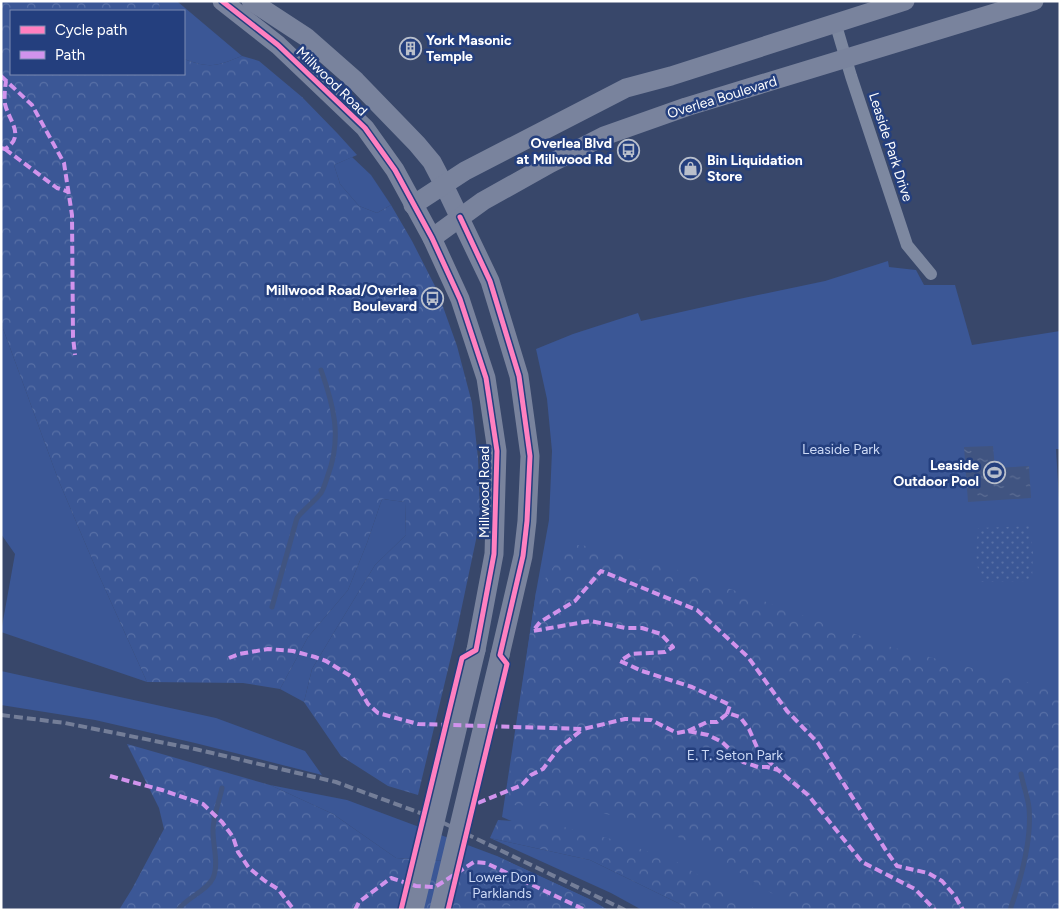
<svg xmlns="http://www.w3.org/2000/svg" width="1061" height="911" font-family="Figtree,sans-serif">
  <defs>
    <pattern id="forest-crowns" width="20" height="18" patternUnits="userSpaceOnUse" patternTransform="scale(1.25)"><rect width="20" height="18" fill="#3b5796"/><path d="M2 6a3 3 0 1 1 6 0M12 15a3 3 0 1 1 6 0" fill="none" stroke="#5870a6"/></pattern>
    <pattern id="garden-dots" width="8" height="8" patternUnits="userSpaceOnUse" patternTransform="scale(1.25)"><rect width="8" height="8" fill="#3b5796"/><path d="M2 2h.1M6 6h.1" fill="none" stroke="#5870a6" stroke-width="1.8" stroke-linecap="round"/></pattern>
    <pattern id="water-ripples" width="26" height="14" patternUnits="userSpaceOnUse" patternTransform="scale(1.25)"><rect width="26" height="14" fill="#405481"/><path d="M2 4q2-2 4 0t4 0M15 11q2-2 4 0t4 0" fill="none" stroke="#5d6e94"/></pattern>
  </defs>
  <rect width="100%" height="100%" fill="#38476a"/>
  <g fill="#3b5796">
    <path d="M160,1l18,1 64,54c-25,10 -32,13 -58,3v-48h-25z"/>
    <polygon points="352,157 371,175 391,205 377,213 359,206 340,184 334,165"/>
    <polygon points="888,261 889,267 916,270 924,285 955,285 972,345 1060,331 1060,449 1056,449 1060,515 1060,910 696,910 599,858 502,817 536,592 549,520 552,451 547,399 536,349 573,334 638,313 641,321 739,299 825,281"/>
    <polygon points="1,323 58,479 97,571 147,682 1,632 15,554 1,534"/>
    <polygon points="382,499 405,502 406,535 375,565 336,629 312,669 304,702 280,689 308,637 348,590 367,543"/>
    <polygon points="1,671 216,718 305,751 322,775 195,743 95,720 1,705"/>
    <polygon points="270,785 347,800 497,856 589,899 608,910 471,910 482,863 396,858 333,814"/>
    <polygon points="490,838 590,860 680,904 685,910 642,910 611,893"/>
  </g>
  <g fill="url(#forest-crowns)">
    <path d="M1,1h159l-1,10h-148v63h173v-15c26,10 33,7 58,-3l17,5 43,36 36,37 19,21 -23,10 6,19 19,22 18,7 14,-8 21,36 25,49 20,56 15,57 6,55 2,52 -3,25 -23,109 -36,151 -30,-9 -47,-30 -37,-54 8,-33 24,-40 39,-64 31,-30 -1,-33 -23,-3 -15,44 -19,47 -40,47 -28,52 -37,-6 -96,-1 -50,-111 -39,-92 -57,-156z"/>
    <polygon points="569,544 595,547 675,569 891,647 1060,691 1060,910 798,910 703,849 653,825 576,807 505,805 536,592"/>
    <polygon points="127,744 270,785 333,814 396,858 482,863 496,856 589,899 608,910 539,910 514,906 477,908 474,910 119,910 132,889 164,829 159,808"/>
    <polygon points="498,820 548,823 615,840 675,861 757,910 685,910 680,904 590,860 490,838"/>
  </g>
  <polygon fill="url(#garden-dots)" points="1029,526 1033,552 1032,581 980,582 976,555 978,528"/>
  <polygon fill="url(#water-ripples)" points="993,446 995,468 1029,466 1031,498 968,502 964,447"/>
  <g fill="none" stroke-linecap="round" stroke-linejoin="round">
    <g stroke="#405481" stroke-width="5">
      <path d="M272,607l25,-89c7,-9 17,-16 24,-25 3,-5 5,-12 7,-18 14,-37 6,-69 -7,-105"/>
      <path d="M178,910c8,-12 29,-19 35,-32 6,-14 0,-32 0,-47 0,-14 6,-29 9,-43"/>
      <path d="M1010,910c11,-31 22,-69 19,-102 -1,-11 -6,-23 -8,-34"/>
    </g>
    <polyline stroke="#7d88a0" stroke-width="12" points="835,22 851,76 907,245 931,274"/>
    <g stroke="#79839d" stroke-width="19">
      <polyline points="222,1 278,45 365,128 395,170 432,238 460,299 486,378 497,451 494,554 476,650"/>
      <polyline points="251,1 306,37 356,81 417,144 432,162 444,185 490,281 519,376 530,456 527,521 523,556 500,655"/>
      <polyline points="413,205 465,171 626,88 671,76 905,1"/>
      <polyline points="432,238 483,201 551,163 604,136 686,107 1034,1"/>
    </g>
    <polyline stroke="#747e98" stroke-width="4" stroke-dasharray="9 4" stroke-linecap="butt" points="1,715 65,723 195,749 336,782 431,817 625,910"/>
    <g stroke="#79839d" stroke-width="19">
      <polyline points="414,910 476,650"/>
      <polyline points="439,910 500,655"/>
    </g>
    <g stroke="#d193ec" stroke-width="4" stroke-dasharray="8 4" stroke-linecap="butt">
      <polyline points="1,76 32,105 64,163 72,215 73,337 75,355"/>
      <path d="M1,148l4,1c21,-13 4,-28 0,-45 -1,-8 0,-16 1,-23"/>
      <polyline points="5,149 57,188 69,192"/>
      <polyline points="229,658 239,654 268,649 293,651 315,657 326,661 352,677 368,704 378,713 418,724 583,729 625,719 651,720 677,733 688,731 708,735 722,742 743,762 758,767 767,767 778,770 808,795 862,862 915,889 935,910"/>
      <polyline points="727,714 730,705 692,687 642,671 620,661 631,654 665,652 673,647 661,634 642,628 626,628 590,621 533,631 540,622 575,601 601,571 697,610 748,657 787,711 818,743 887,852 897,866 928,873 942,881 955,896 963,910"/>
      <polyline points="688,731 707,722 717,722 727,714 731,714 740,717 749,729 759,752 777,769"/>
      <polyline points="110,776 162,790 203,804 222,822 233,837 238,852 249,868 265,881 278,889 294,910"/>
      <polyline points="478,803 522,785 531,775 543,769 559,748 583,729"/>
      <polyline points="355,910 359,902 391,878 416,886 435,887 474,862 486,863 585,910"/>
    </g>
    <defs>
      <g id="cycleway">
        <polyline points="222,1 278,45 365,128 395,170 432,238 460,299 486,378 497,451 494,554 476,650 462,658 401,910"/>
        <polyline points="448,910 507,664 500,655 523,556 527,521 530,456 519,376 490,281 460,217"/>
      </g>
    </defs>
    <use href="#cycleway" stroke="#243f7e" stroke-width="8"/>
    <use href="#cycleway" stroke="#ff80c0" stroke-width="5"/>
  </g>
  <defs>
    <symbol id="building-ring" viewBox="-11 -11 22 22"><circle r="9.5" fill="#243f7e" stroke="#b9bfcb" stroke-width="1.5"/><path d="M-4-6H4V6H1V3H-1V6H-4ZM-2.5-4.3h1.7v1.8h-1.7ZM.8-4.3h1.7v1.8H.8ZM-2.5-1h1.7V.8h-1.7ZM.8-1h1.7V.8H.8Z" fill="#b9bfcb"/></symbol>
    <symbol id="bus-ring" viewBox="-11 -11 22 22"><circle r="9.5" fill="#243f7e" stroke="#b9bfcb" stroke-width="1.5"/><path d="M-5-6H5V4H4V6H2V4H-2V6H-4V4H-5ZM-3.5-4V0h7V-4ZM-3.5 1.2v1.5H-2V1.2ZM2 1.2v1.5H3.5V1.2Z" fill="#b9bfcb"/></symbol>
    <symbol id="shop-ring" viewBox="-11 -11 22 22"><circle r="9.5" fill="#243f7e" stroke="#b9bfcb" stroke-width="1.5"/><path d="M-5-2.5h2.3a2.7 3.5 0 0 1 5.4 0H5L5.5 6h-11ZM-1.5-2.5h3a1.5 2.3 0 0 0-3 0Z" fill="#b9bfcb"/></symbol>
    <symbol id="stadium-ring" viewBox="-11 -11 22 22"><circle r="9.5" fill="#243f7e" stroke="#b9bfcb" stroke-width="1.5"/><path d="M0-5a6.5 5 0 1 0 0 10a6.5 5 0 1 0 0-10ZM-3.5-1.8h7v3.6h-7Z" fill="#b9bfcb"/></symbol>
  </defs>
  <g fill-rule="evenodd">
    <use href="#building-ring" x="398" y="36" width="25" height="25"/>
    <use href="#bus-ring" x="616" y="138" width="25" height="25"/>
    <use href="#shop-ring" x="678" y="156" width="25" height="25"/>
    <use href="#bus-ring" x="420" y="286" width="25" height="25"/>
    <use href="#stadium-ring" x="982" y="460" width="25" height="25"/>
  </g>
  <g text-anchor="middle" stroke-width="5" stroke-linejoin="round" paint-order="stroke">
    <g font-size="14" font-weight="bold" fill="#fff" stroke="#243f7e" text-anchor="end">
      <text x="426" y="45" text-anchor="start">York Masonic<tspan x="426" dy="16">Temple</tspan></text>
      <text x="612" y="148">Overlea Blvd<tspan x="612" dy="16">at Millwood Rd</tspan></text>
      <text x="707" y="165" text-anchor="start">Bin Liquidation<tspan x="707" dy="16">Store</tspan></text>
      <text x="417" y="295">Millwood Road/Overlea<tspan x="417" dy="16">Boulevard</tspan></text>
      <text x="979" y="470">Leaside<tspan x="979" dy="16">Outdoor Pool</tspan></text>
    </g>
    <g font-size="14" fill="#fff" stroke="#243f7e">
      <text transform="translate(332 81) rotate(44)" y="5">Millwood Road</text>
      <text transform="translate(722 97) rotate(-17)" y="5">Overlea Boulevard</text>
      <text transform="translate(891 147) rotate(72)" y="5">Leaside Park Drive</text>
      <text transform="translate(484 492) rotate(-90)" y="5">Millwood Road</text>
    </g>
    <g font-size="14" fill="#ccd9f5" stroke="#243f7e">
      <text x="841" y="454">Leaside Park</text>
      <text x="735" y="760">E. T. Seton Park</text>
      <text x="502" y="882">Lower Don<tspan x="502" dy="16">Parklands</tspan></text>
    </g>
  </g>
  <rect width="1061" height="911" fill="none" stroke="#ffffff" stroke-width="5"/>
  <rect x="10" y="10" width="175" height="65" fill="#243f7e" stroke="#7c8cb2"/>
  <rect x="20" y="26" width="25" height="8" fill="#ff80c0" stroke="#7c8cb2"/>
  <text x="55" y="35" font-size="15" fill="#ffffff">Cycle path</text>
  <rect x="20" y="51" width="25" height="8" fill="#d193ec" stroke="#7c8cb2"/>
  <text x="55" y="60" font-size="15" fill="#ffffff">Path</text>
</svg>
